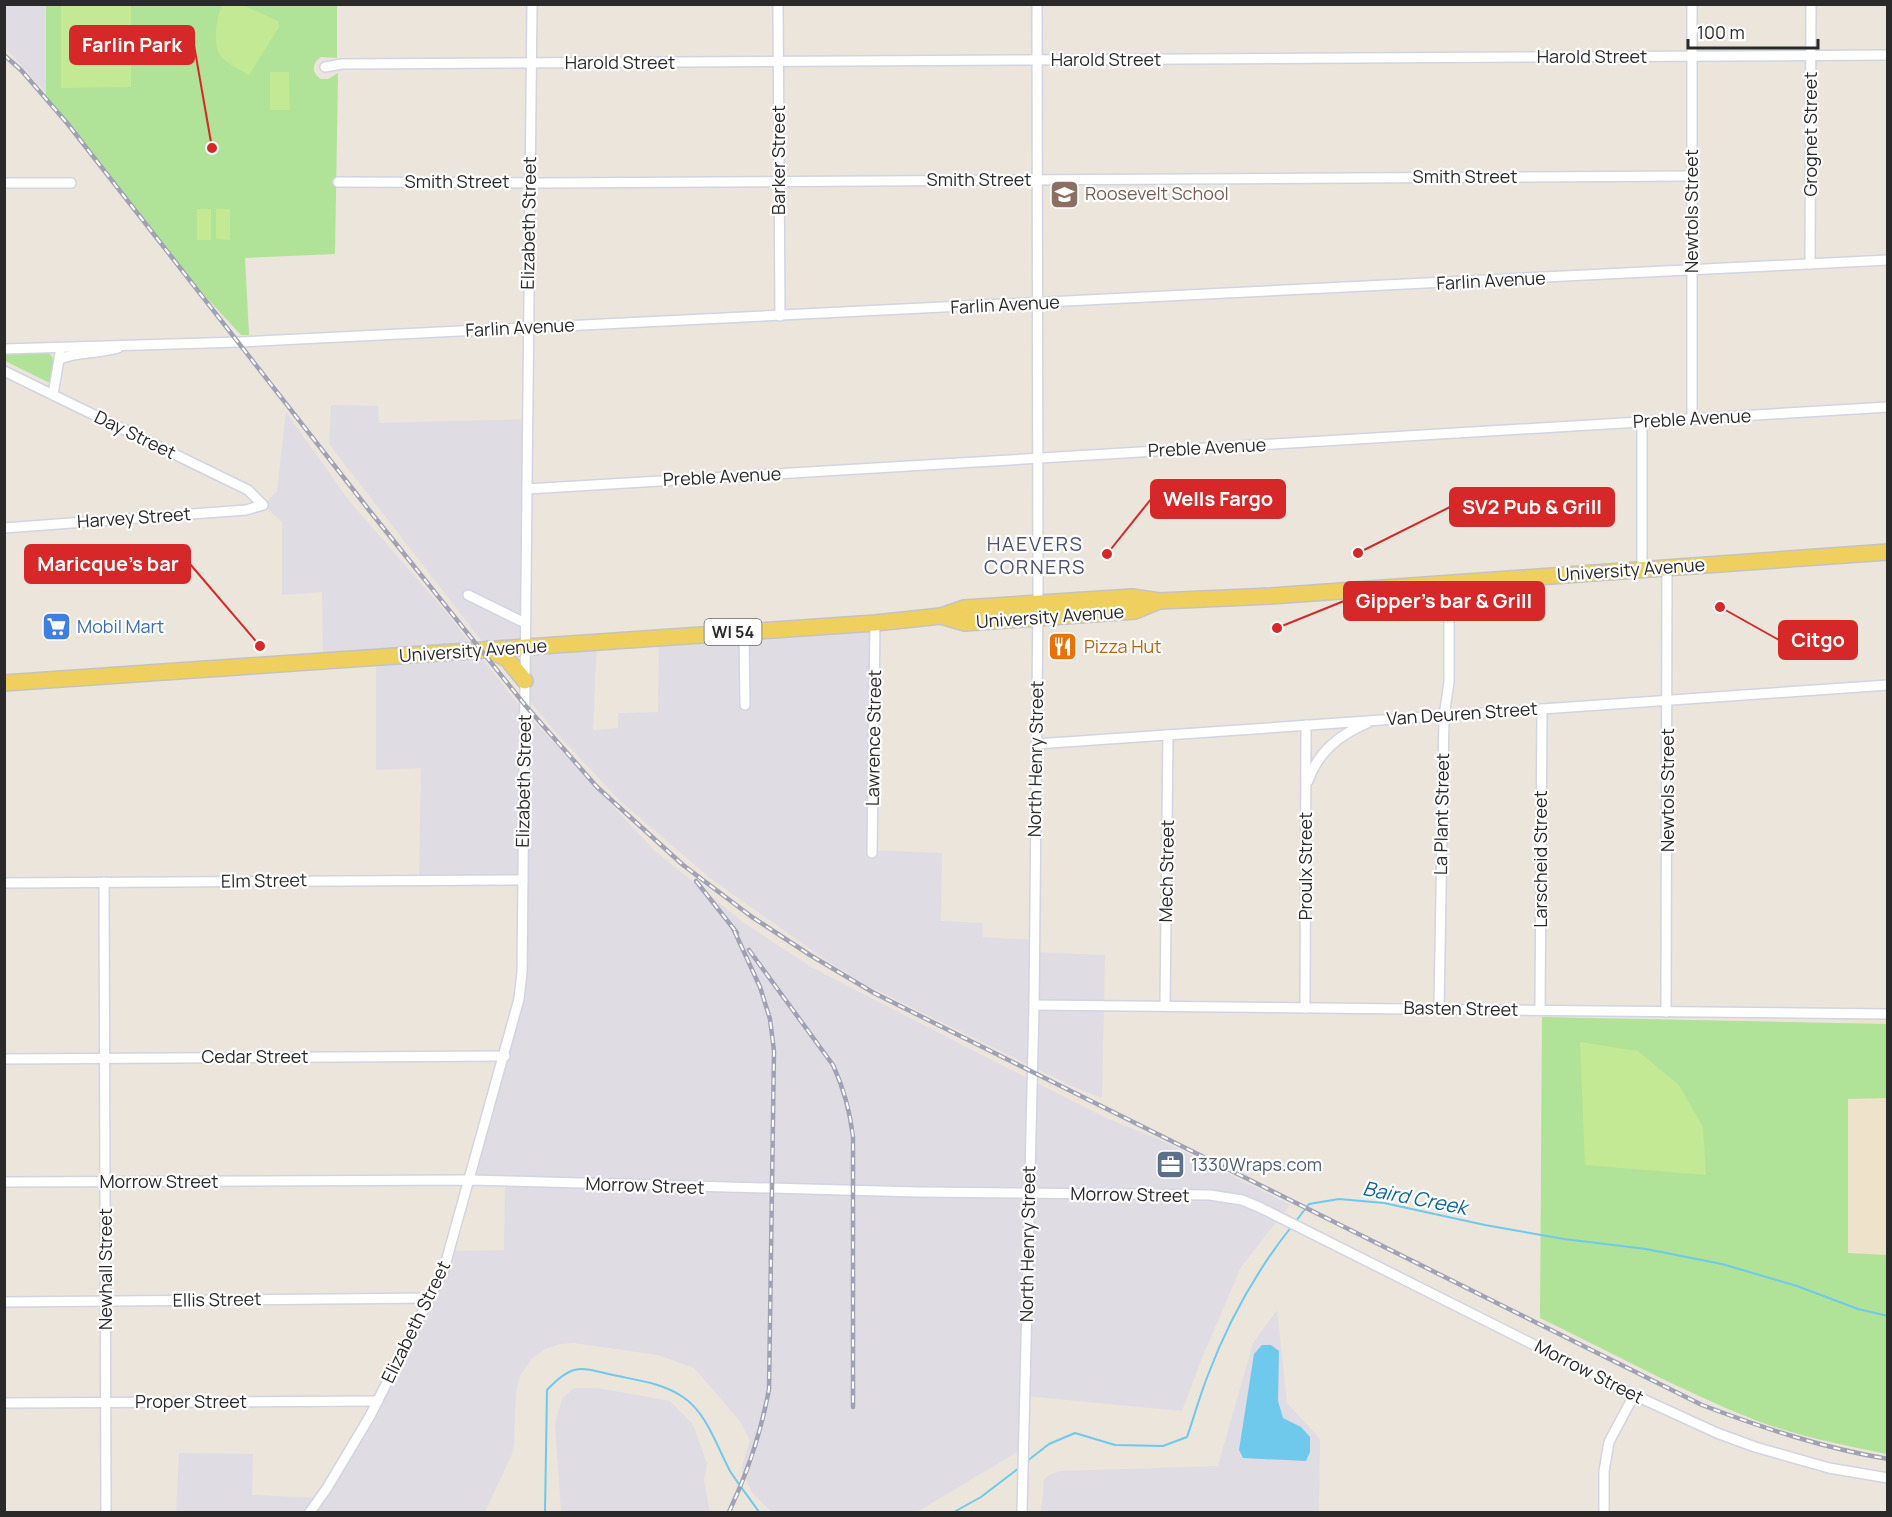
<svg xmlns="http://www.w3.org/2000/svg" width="1892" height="1517" font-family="Manrope,sans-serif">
  <rect width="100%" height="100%" fill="#ece5dc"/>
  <g fill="#dfdce4">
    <polygon points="5,5 46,5 46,93 5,47"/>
    <polygon points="331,405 378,406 379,423 528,419 525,646 597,642 593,730 618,728 618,713 658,712 659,637 875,623 872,850 942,853 941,921 982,923 983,937 1034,940 1034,952 1105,955 1102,1098 1076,1088 864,984 826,960 711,879 617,798 553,729 525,695 525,647 488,649 329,444"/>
    <polygon points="286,412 350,502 445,611 517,703 654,850 744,923 813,968 980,1054 1104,1117 1160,1140 1290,1205 1241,1267 1200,1363 1182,1411 1025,1396 1022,1449 917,1512 772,1512 752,1493 741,1470 750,1440 739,1420 694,1368 658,1355 574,1343 560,1344 545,1349 532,1358 520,1376 516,1393 514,1444 512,1454 485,1512 176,1512 179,1453 253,1454 252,1495 321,1498 350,1451 449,1251 504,1250 505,1182 469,1180 519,999 523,880 419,879 421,768 376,770 376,658 323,661 322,592 282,595 282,522 263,505 277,491"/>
    <polygon points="1277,1310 1287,1403 1320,1439 1319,1512 1041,1512 1044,1480 1049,1475 1061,1471 1218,1466 1253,1343"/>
    <polygon points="574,1388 597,1388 670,1401 693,1424 707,1464 704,1481 710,1512 561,1512 555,1424 562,1399"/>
  </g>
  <g fill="#ede3cb">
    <polygon points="1824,1013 1887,1014 1887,1024 1849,1023"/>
    <polygon points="1848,1098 1887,1098 1887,1255 1848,1253"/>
  </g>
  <g fill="#b0e298">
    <path d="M46,5h291v53l-16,-1c-9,6 -10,16 0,22h7l10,-6 -3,181 -90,4 4,77h-8l-50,-54 -145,-182z"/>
    <polygon points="44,351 50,354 55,362 52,382 50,383 5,361 5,353"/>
    <path d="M1542,1017l345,7v74l-39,1v154l39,2v199c-44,-9 -90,-18 -132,-34 -74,-29 -144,-68 -215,-102z"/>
  </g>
  <g fill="#c3e994">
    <path d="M241,4l37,17 1,6 -30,48c-10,-6 -26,-13 -31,-23 -5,-14 -1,-35 4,-47z"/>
    <polygon points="61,5 131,5 131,87 61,88"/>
    <polygon points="270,72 289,72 290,110 270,110"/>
    <rect x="197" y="209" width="14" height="31"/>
    <polygon points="216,209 230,209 230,240 216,239"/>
    <polygon points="1580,1042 1638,1051 1679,1085 1703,1127 1706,1175 1585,1165"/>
  </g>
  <polygon fill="#6fc9ed" points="1262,1345 1271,1345 1279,1351 1278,1401 1283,1418 1301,1427 1310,1437 1310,1452 1306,1461 1243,1458 1239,1450 1254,1354"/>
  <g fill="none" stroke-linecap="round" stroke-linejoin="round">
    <g stroke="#6fc9ed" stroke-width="2">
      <polyline points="1296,1221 1309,1204 1339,1199 1384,1203 1485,1225 1564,1239 1646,1249 1722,1264 1797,1286 1858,1309 1888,1316"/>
      <path d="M1026,1462l23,-18 26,-11 40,12 48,1 24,-9c7,-20 13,-42 21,-62 20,-53 49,-105 84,-149"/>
      <path d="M545,1512l2,-122c25,-27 33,-23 66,-15 23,5 50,8 70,22 24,16 34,50 47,74 9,14 20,28 29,41"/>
      <polyline points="954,1512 981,1497 1019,1468"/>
    </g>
    <defs>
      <g id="minor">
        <polyline points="778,4 780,316"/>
        <polyline points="325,67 342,64 1888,55"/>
        <polyline points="338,182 540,183 1692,176"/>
        <polyline points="4,183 71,183"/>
        <polyline points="1810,264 1811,4"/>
        <polyline points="4,349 240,342 1888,260"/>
        <path d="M60,359c18,-8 39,-5 58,-11"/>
        <polyline points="4,371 248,490 263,505 246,510 4,528"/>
        <polyline points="53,395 60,353"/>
        <polyline points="1692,418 1692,4"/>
        <polyline points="1642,421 1642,570"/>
        <polyline points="527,489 1888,407"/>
        <polyline points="468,595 525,623"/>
        <polyline points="744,631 745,705"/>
        <polyline points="1036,744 1888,685"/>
        <path d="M1308,781c10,-29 31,-46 59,-58"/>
        <polyline points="872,853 875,623"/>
        <polyline points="104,882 106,1512"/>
        <polyline points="4,883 523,880"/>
        <polyline points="1034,1005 1888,1014"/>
        <polyline points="1165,1006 1168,735"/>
        <polyline points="1305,1008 1306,725"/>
        <polyline points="1439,1009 1444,716 1449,682 1449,583"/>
        <polyline points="1540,1010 1542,709"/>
        <polyline points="1666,1012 1667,567"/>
        <polyline points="4,1059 505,1056"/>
        <polyline points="4,1182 469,1180 918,1192 1210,1195 1242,1200 1259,1207 1634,1395 1717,1433 1755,1447 1829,1468 1888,1478"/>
        <polyline points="4,1302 429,1298"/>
        <polyline points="4,1403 378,1401"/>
        <polyline points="310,1512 327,1488 370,1416 444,1269 519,999 522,972 532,4"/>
        <polyline points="1022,1512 1034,1005 1038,603 1037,4"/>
        <polyline points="1604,1512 1604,1471 1609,1442 1634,1395"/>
      </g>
      <g id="primary">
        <polyline points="941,616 965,623 1135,611 1159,601"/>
        <polyline points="488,649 507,659 525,681"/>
        <polyline points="4,683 875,623 941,616 964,608 1132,597 1159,601 1271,596 1888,552"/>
      </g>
    </defs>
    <use href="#minor" stroke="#d1d4e2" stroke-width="12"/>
    <use href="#primary" stroke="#c3c3c3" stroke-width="18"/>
    <use href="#minor" stroke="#fff" stroke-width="9"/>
    <use href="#primary" stroke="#efd05e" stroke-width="15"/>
    <defs>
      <g id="rail">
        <path d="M4,55l17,15 46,53 302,387 156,195 72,82 86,78 69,52 58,38 64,38 828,412c61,23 121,43 186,54"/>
        <polyline points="696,881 737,933"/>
        <path d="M749,950l84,115c11,24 17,46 20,72v270"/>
        <path d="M729,1512c19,-40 32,-79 40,-123l5,-338 -4,-32 -10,-32 -27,-59"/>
      </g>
    </defs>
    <use href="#rail" stroke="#9fa1b4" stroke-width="4.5"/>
    <use href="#rail" stroke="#fff" stroke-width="2" stroke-dasharray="7" stroke-linecap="butt"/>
  </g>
  <defs>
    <symbol id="school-square" viewBox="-11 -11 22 22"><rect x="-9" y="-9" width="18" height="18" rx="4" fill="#8d6e63" stroke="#fff"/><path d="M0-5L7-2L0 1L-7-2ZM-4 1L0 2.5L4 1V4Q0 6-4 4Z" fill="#fff"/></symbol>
    <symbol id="supermarket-square" viewBox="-11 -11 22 22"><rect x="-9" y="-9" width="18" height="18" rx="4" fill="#3f7fe0" stroke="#fff"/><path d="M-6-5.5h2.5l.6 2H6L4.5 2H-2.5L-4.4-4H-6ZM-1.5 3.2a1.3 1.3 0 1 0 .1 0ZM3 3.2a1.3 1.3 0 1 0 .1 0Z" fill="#fff"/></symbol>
    <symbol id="restaurant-square" viewBox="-11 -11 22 22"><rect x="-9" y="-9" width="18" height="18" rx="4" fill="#e8710a" stroke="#fff"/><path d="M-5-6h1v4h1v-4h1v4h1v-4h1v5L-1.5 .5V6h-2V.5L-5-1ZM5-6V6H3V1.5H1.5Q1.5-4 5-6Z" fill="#fff"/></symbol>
    <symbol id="office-square" viewBox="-11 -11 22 22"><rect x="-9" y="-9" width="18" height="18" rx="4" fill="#5c6f8a" stroke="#fff"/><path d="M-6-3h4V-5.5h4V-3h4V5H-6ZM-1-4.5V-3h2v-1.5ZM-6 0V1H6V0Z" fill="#fff"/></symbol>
  </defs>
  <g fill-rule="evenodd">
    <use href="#school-square" x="1048" y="178" width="33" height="33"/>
    <use href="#supermarket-square" x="40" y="610" width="33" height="33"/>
    <use href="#restaurant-square" x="1046" y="630" width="33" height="33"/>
    <use href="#office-square" x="1154" y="1148" width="33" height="33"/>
  </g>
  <g text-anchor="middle" stroke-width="4.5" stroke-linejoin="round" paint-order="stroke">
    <rect fill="#fff" stroke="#6a6a6a" stroke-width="1.5" x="704.5" y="619" width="57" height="26" rx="4.5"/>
    <g font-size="16" font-weight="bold" fill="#2a2a2a">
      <text x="733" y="638">WI 54</text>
    </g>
    <g font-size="18" fill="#2a2a2a" stroke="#fff">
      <text x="1592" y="63">Harold Street</text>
      <text x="1106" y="66">Harold Street</text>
      <text x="620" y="69">Harold Street</text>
      <text transform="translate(1811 134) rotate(-90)" y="6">Grognet Street</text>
      <text transform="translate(779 160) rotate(-90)" y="6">Barker Street</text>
      <text x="1465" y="183">Smith Street</text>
      <text x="979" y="186">Smith Street</text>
      <text x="457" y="188">Smith Street</text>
      <text transform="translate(1692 211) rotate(-90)" y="6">Newtols Street</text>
      <text transform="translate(529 223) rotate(-89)" y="6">Elizabeth Street</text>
      <text transform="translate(1491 281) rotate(-3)" y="6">Farlin Avenue</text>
      <text transform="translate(1005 305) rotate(-3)" y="6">Farlin Avenue</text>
      <text transform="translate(520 328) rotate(-3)" y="6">Farlin Avenue</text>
      <text transform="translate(1692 419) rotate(-3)" y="6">Preble Avenue</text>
      <text transform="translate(135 435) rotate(26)" y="6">Day Street</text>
      <text transform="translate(1207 448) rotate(-3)" y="6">Preble Avenue</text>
      <text transform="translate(722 477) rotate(-3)" y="6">Preble Avenue</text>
      <text transform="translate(134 518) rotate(-4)" y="6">Harvey Street</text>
      <text transform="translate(1631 570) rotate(-4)" y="6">University Avenue</text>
      <text transform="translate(1050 617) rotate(-4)" y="6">University Avenue</text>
      <text transform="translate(473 651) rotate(-4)" y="6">University Avenue</text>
      <text transform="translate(1462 714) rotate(-4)" y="6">Van Deuren Street</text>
      <text transform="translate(874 738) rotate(-89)" y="6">Lawrence Street</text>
      <text transform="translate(1036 759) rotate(-89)" y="6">North Henry Street</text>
      <text transform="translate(524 781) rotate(-89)" y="6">Elizabeth Street</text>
      <text transform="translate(1668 790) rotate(-90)" y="6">Newtols Street</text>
      <text transform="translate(1442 814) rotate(-89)" y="6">La Plant Street</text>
      <text transform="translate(1541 859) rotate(-90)" y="6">Larscheid Street</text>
      <text transform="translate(1306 866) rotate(-90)" y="6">Proulx Street</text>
      <text transform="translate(1167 871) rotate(-89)" y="6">Mech Street</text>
      <text transform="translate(264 881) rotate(-1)" y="6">Elm Street</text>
      <text transform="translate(1461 1009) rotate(1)" y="6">Basten Street</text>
      <text x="255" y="1063">Cedar Street</text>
      <text x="159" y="1188">Morrow Street</text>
      <text transform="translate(645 1186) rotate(2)" y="6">Morrow Street</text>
      <text transform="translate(1130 1195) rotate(1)" y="6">Morrow Street</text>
      <text transform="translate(1028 1244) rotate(-89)" y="6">North Henry Street</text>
      <text transform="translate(106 1269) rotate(-90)" y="6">Newhall Street</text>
      <text transform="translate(217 1300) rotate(-1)" y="6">Ellis Street</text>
      <text transform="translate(416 1322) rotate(-64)" y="6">Elizabeth Street</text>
      <text transform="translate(1589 1372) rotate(27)" y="6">Morrow Street</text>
      <text x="191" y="1408">Proper Street</text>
    </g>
    <g font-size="18" fill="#785e54" stroke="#fff" text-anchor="start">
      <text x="1085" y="200">Roosevelt School</text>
    </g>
    <g font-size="18" fill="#366cbe" stroke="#fff" text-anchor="start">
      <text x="77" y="633">Mobil Mart</text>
    </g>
    <g font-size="18" fill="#c56008" stroke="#fff" text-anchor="start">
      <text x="1084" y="653">Pizza Hut</text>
    </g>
    <g font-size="18" fill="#4e5e75" stroke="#fff" text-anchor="start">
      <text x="1191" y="1171">1330Wraps.com</text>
    </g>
    <g font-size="20" letter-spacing="1.5" fill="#4b527a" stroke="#fff">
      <text x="1035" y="551">HAEVERS<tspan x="1035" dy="23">CORNERS</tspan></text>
    </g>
    <g font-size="20" font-style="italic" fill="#0f6699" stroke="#fff">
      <text transform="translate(1415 1198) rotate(11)" y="7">Baird Creek</text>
    </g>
  </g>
  <path fill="none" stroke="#d62828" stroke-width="2" d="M212 148L194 45M1107 554L1151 499M1358 553L1450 507M260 646L190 564M1277 628L1344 601M1720 607L1779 640"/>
  <g fill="#d62828" stroke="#fff" stroke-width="2">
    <circle cx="212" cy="148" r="6"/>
    <circle cx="1107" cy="554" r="6"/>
    <circle cx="1358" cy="553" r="6"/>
    <circle cx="260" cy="646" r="6"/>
    <circle cx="1277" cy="628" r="6"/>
    <circle cx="1720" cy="607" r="6"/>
  </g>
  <g fill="#d62828" stroke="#d62828" stroke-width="2">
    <rect x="70" y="26" width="124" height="38" rx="6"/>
    <rect x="1151" y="480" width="134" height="38" rx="6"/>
    <rect x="1450" y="488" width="164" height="38" rx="6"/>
    <rect x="25" y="545" width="165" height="38" rx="6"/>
    <rect x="1344" y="582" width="200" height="38" rx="6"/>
    <rect x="1779" y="621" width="78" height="38" rx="6"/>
  </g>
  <g font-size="20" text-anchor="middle" font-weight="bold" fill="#fff">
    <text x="132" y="52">Farlin Park</text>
    <text x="1218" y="506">Wells Fargo</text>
    <text x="1532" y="514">SV2 Pub &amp; Grill</text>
    <text x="108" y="571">Maricque's bar</text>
    <text x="1444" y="608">Gipper's bar &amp; Grill</text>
    <text x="1818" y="647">Citgo</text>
  </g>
  <rect width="1892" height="1517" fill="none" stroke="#2a2a2a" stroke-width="12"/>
  <path d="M1688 39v9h130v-9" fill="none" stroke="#2a2a2a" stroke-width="3"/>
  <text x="1697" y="39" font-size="18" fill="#2a2a2a" stroke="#ffffff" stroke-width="4.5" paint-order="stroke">100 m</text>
</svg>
